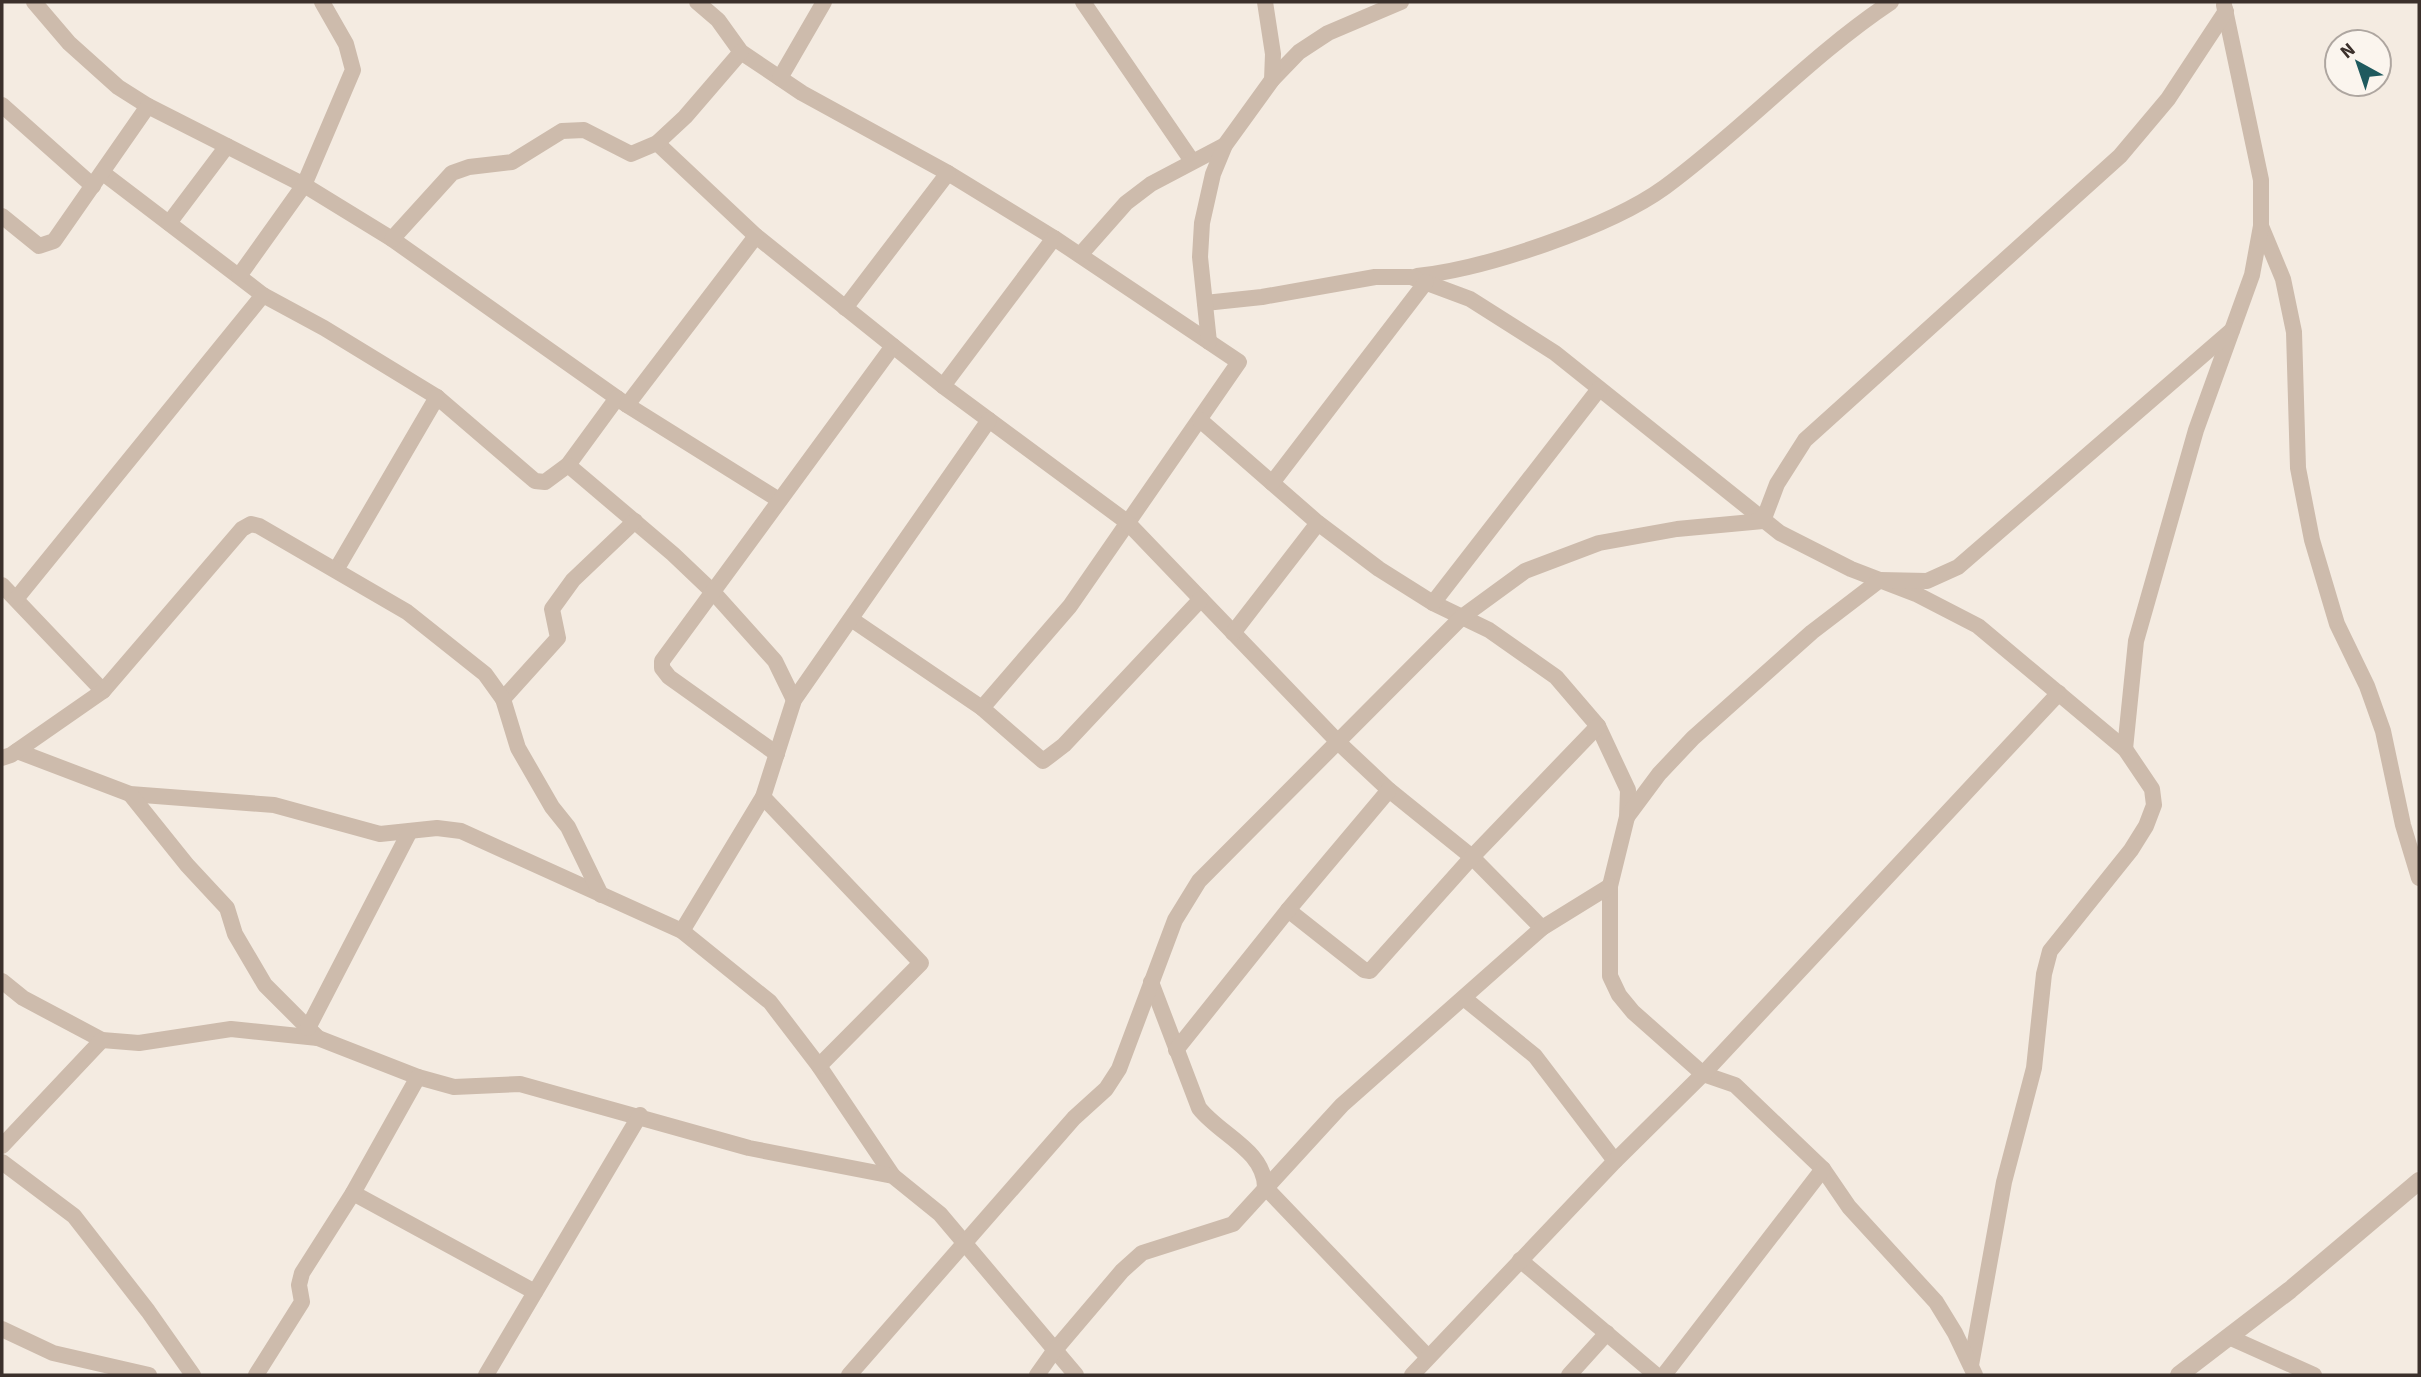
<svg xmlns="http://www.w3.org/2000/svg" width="2421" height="1377" font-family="'Source Sans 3',sans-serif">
  <rect width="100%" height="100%" fill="#f4ebe1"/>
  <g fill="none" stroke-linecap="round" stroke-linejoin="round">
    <g stroke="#cdbbac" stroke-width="16">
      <polyline points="34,2 69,43 118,87 148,106 304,185 392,239 627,405 779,500"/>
      <polyline points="697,2 718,20 741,52 802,93 948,173 1054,238 1239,362 1070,606 982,708"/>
      <polyline points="1083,2 1192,161"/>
      <polyline points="780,78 824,2"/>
      <polyline points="1272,80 1299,52 1328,33 1401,2"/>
      <polyline points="2,105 93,186"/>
      <polyline points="657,143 756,236 943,386 1127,522 1339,743 1389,790 1472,857 1542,928"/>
      <polyline points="103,173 263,295 324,328 437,397 535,481 545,482 568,465 617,398"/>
      <polyline points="2,216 39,246 54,241 148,106"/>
      <polyline points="169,223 227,146"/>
      <polyline points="2261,226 2283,279 2294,332 2298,468 2312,540 2337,624 2367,686 2383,731 2403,825 2419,878"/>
      <polyline points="392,239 452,173 469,167 512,162 562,131 584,130 631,154 657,143 685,117 741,52"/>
      <polyline points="1080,255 1126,203 1151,184 1225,145"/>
      <polyline points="239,276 304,185 353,70 346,44 322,2"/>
      <path d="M1417,276c68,-7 193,-49 248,-89 79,-58 145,-131 226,-185"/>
      <polyline points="1205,303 1262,297 1375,277 1411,277 1470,299 1555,353 1780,533 1851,569 1916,594 1978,626 2125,749 2152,789 2154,805 2146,826 2131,850 2050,951 2044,974 2034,1068 2004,1182 1971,1365"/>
      <polyline points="845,308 948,173"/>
      <polyline points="1209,342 1200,257 1202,223 1213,174 1225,145 1272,80 1273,54 1265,2"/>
      <polyline points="943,386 1054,238"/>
      <polyline points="627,405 756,236"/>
      <polyline points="1200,420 1318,523 1379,569 1433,603 1489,630 1556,677 1598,726 1628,790 1627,817 1610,886 1610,976 1619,995 1633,1012 1703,1074 1735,1085 1823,1169 1849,1207 1936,1302 1955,1333 1975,1375"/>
      <polyline points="568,465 673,554 714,593 775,661 794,700"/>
      <polyline points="1272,483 1426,282"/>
      <polyline points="336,570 437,397"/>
      <polyline points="2,585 103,691"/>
      <polyline points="16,599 263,295"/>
      <polyline points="1433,603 1599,389"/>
      <polyline points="851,619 982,708 1043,761 1064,745 1201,599"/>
      <polyline points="1233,633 1318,523"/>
      <polyline points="503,699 558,638 552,609 573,580 635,521"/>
      <polyline points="2125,749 2136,641 2196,430 2252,275 2261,226 2261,180 2224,5"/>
      <polyline points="17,751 130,794 274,805 380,834 437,828 461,831 682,931 770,1002 819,1066 893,1176"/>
      <polyline points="777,754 669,677 662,668 662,661 893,346"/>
      <polyline points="2,758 11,755 103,691 242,529 251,524 259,526 407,612 485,674 503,699 518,748 552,807 568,827 601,895"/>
      <polyline points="130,794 187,865 227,908 235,934 265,985 318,1038"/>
      <polyline points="763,797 921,963 819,1066"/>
      <polyline points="1627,817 1659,774 1693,738 1812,632 1880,580 1927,581 1958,567 2232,330"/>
      <polyline points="1288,910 1364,970 1370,971 1472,857 1598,726"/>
      <polyline points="682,931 763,797 794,700 989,420"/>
      <polyline points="2,981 23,998 102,1040 139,1043 231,1029 318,1038 418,1077 454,1087 520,1084 749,1148 893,1176 940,1214 1076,1375"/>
      <path d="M1151,982l48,126c21,27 65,42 66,79l163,170"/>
      <polyline points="1465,999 1535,1056 1615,1161"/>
      <polyline points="308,1028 410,831"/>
      <polyline points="1176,1050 1288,910 1389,790"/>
      <polyline points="2,1146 102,1040"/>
      <polyline points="2,1162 74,1216 148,1311 193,1375"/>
      <polyline points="353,1193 535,1292"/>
      <polyline points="1520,1260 1656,1375"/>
      <polyline points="2,1329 53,1353 149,1375"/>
      <polyline points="2231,1338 2314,1375"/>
      <polyline points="256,1375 302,1302 299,1285 302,1273 353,1193 418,1077"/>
      <polyline points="486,1375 640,1115"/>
      <polyline points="849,1375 1074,1118 1106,1089 1119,1069 1175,920 1199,881 1462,617 1525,571 1599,543 1677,529 1763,521 1777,484 1805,440 2120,156 2168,99 2226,11"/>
      <polyline points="1037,1375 1054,1351 1122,1271 1142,1253 1233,1224 1342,1105 1542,928 1610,886"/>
      <polyline points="1412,1375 1615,1161 1703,1074 2059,693"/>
      <polyline points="1569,1375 1607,1333"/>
      <polyline points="1664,1375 1823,1169"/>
    </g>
    <polyline stroke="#cdbbac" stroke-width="18" points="2179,1375 2290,1290 2419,1181"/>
  </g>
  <rect width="2421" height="1377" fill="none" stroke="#3b302b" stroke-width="7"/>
  <g transform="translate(2358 63) rotate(320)"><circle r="33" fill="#fbf5ee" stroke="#aea6a0" stroke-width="2"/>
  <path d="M0-5L12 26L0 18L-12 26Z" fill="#1f5a5e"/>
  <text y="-10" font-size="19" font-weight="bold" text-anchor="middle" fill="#3b302b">N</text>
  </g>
</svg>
